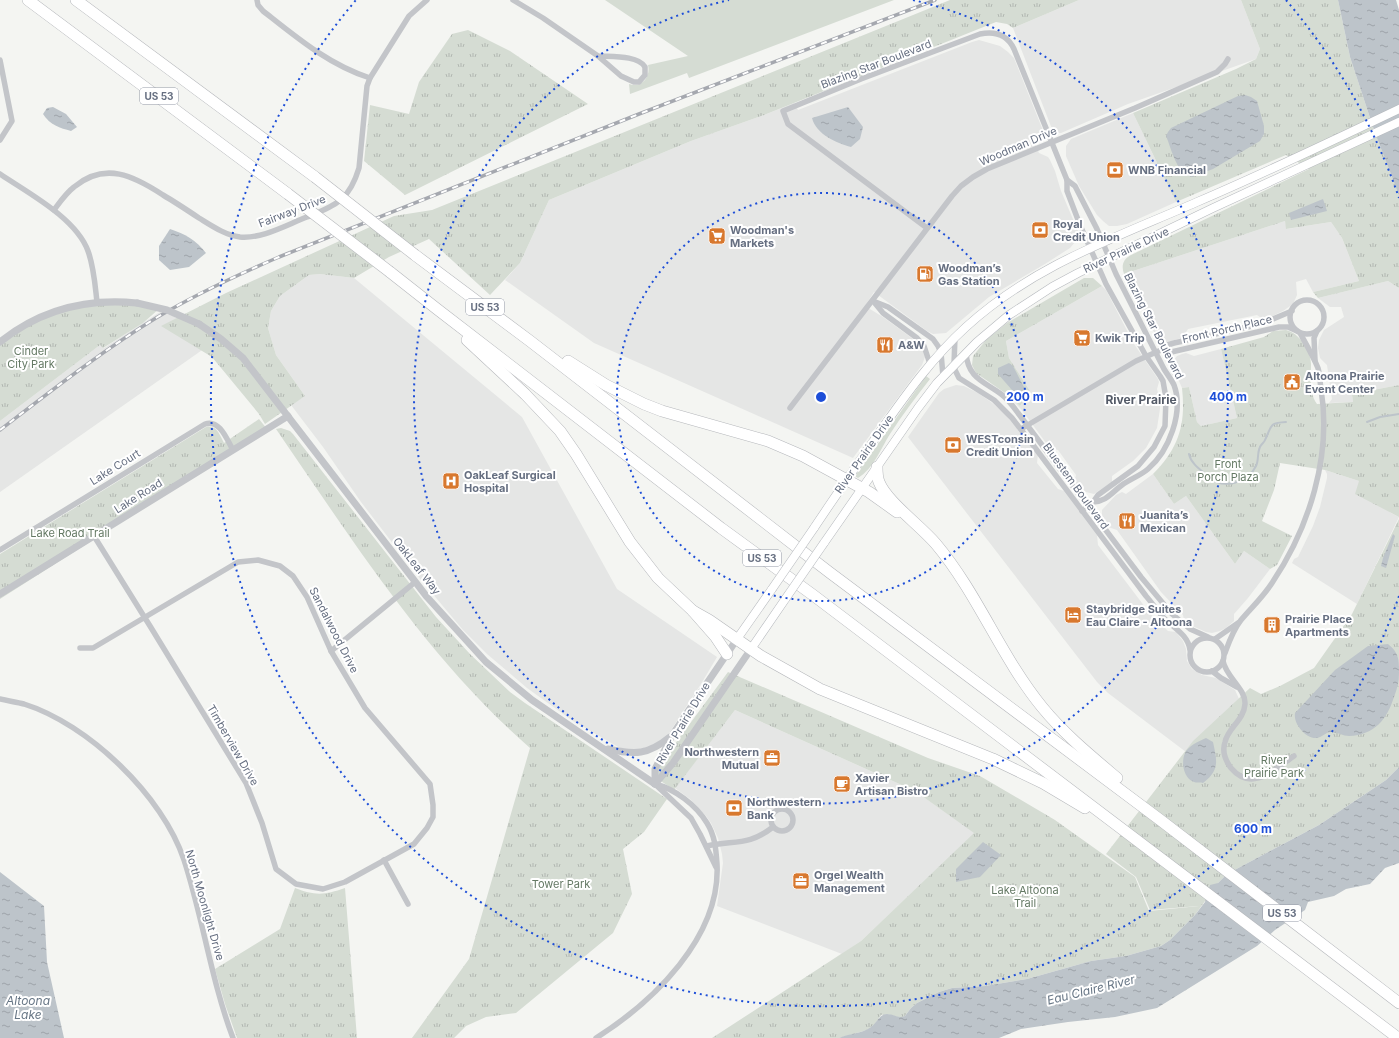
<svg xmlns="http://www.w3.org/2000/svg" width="1399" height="1038" font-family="Inter,sans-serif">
  <defs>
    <pattern id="park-tufts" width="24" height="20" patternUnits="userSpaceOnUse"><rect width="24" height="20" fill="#d5dcd3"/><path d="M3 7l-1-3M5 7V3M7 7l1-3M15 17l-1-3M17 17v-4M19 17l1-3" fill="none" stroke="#b1b7b1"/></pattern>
    <pattern id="water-ripples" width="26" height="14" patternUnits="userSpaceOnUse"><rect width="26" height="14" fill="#bdc4ca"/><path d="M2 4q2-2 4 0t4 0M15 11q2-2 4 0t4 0" fill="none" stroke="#9da3a9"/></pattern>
  </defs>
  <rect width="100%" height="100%" fill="#f4f5f2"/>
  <g fill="#e5e6e5">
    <polygon points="1079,0 1241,0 1260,49 1256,59 1128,104 1061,133 1058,133 1052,129 1013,28"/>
    <polygon points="979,40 1000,46 1008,52 1014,58 1044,133 1042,139 1035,143 1039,153 1048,157 1050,160 1055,171 1061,191 1078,231 1076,241 1070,248 1045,264 989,297 946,333 933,334 927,331 874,292 865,306 883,317 920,344 925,353 925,357 922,365 853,458 594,343 505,280 520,263 549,200 691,141 764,115 794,103 798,110 972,42"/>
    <polygon points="1133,113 1176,202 1127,224 1117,226 1109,226 1103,221 1097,215 1079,186 1066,156 1066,146 1071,139"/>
    <polygon points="1285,221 1287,229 1331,222 1342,238 1359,281 1313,292 1306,279 1296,282 1297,295 1293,304 1283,311 1264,320 1257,315 1188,329 1182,338 1167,342 1159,339 1155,334 1124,274"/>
    <polygon points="320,274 354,278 522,417 617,589 717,657 701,684 667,736 651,746 636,750 620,748 573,721 527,688 487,654 463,630 421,580 361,502 323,447 291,405 305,396 276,355 268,328 271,311 280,296 309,275"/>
    <polygon points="1388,281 1399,288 1399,385 1352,394 1353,402 1329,403 1332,399 1327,365 1320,358 1318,348 1319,340 1324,330 1344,317 1341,307 1330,307 1318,298"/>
    <polygon points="1102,286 1106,290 1134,344 1158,379 1159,382 1157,389 1160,401 1160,409 1157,428 1146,448 1133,461 1112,476 1112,482 1094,494 1086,492 1076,484 1075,479 1076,475 1058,450 1049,447 1021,409 1005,393 1020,406 1030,391 1009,358 1006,341"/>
    <polygon points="160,312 173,316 215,341 0,492 0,421 100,345 104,348"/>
    <polygon points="1221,349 1237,418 1201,426 1197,422 1189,387 1182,388 1179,381 1171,374 1170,369 1171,364 1177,356 1182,354 1186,353 1194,356"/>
    <polygon points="956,385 964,386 978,393 991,402 1005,414 1038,454 1037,463 1058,489 1064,491 1097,535 1098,545 1145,607 1155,619 1165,628 1168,631 1176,632 1183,641 1186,649 1187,661 1192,669 1202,675 1216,678 1235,690 1239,699 1194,741 1186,752 1108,693 1097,682 908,437 939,393 944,389"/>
    <polygon points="1325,470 1359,481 1391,513 1399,517 1357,604 1292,563 1294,559 1298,557 1313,526 1320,507 1327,478 1327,474"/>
    <polygon points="1153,474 1174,504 1186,496 1235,564 1244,551 1270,569 1248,598 1234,614 1234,621 1226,628 1220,631 1212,633 1206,632 1190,625 1184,620 1183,615 1161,592 1117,530 1108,527 1102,519 1102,510 1116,495 1122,492 1126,494"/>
    <polygon points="735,710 915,791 975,833 861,941 842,954 717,906 723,863 722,854 718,838 711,823 706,816 690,799 675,788"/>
  </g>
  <g fill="#d5dcd3">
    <path d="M605,0h289l-205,78 -2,-5 -57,21 -1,-10c13,5 22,-8 19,-19l40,-9z"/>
    <path d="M926,376l4,3c-14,18 -28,36 -40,55 -10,16 -16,34 -32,44l-3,-2z"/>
  </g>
  <g fill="url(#park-tufts)">
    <polygon points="950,0 1079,0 1013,28 1007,24 996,22 764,115 691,141 549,200 520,263 490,295 429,239 389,257 354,278 320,274 309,275 280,296 271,311 268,328 276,355 305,396 265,424 259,414 212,357 161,326 226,293 394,216 432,210"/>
    <path d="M1241,0h97l12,57 25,76 18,46 6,12v97l-11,-7 -70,17 -5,-6 46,-11 -17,-43 -11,-16 -45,7 -1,-8 -161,53c-3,-8 -1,-15 7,-19l178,-86 -23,-14 -110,47 -43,-89 103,-44 20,-10 4,-10z"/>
    <polygon points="468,30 510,51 588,104 405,195 364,161 370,105 409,114 419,82 452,34"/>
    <polygon points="1084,278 1093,278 1102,286 1006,341 1009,358 1030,391 1020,406 1005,393 976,373 972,365 973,356 986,340 1007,323"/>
    <polygon points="97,302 160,308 143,323 103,348 100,345 0,421 0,343 47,314"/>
    <path d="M1286,330c13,3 25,20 25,34 0,12 -2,30 6,40l36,-2 -1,-8 47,-9v132l-44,-23 4,-13 -34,-11 -45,-7 -6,27 -12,31 30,15 -15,29 -7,4 -26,-18 -9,13 -49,-68 -12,8 -21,-30c26,-26 33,-50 29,-86l7,-1 8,35 4,4 36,-8 -16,-69 43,-12 9,-6z"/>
    <path d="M259,419l8,10 -267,170v-45l206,-127c10,-3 14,8 18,16z"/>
    <path d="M281,428l9,3 3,3 143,183 34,37 40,38 15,11 142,96 -23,33 -21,17 9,45 -19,39 -97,80 -30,4 -20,9 -12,12h-42l57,-79 61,-211c-103,-90 -177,-207 -254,-319z"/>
    <polygon points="1399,519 1399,767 1386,780 1319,825 1227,874 1218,883 1195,915 1170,940 1161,946 1126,956 1091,961 1027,979 985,986 952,988 939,992 917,1003 911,1008 905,1016 900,1018 888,1014 881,1015 874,1025 867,1030 839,1038 712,1038 861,941 974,833 915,791 735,710 674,790 652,775 728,672 928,758 980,776 1055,820 1135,877 1149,911 1199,906 1150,910 1136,877 1106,854 1193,741 1250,688 1261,694 1280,686 1314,668 1352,614"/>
    <path d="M295,888c20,8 30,7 50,0l12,150h-120l-12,-34 -10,-35 65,-40z"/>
  </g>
  <g fill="url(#water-ripples)">
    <polygon points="1338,0 1396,0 1399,10 1399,195 1375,133 1350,57"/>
    <path d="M1245,95l6,2 6,4 7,25v8l-4,7 -47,28 -21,8c-16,-4 -20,-27 -26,-41l2,-4 3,-4 67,-32z"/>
    <path d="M53,107l13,7 11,13 -6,4c-11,-3 -21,-6 -28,-17l4,-6z"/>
    <path d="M848,107l15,20 -3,12 -9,8c-15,-4 -35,-13 -39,-29z"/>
    <polygon points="1323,199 1327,211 1291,220 1289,213"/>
    <path d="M170,229c15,5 26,11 36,24l-17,14 -19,3 -11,-10v-14z"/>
    <polygon points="1009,363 1013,366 1026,391 1023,398 1012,390 998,374 998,368"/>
    <polygon points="1393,534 1395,536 1386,568 1381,566 1383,558"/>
    <path d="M1388,644c11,9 11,15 11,29 0,9 -2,16 -5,24 -7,22 -19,38 -45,39 -6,0 -12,-4 -18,-4 -5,0 -9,5 -14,6 -11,1 -24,-14 -22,-25l40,-43 33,-24z"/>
    <path d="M1206,738l7,4c4,19 7,28 -10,41 -2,-1 -7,0 -9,-1 -11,-4 -13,-20 -9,-29 3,-7 14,-12 21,-15z"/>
    <path d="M1399,767v96l-14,5 -15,16 -24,5 -12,7 -26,6 -3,8 -30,20 -18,16 -100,62 -42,9 -47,5 -47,7 -22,9h-160c10,-5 23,-4 32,-11 6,-4 8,-13 16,-13 8,0 10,5 18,2l6,-8 6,-5 22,-11 13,-4 33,-2 42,-7 64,-18 35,-5 35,-10 9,-6 25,-25 10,-13 5,-17 8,-2 9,-9 92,-49 67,-45z"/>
    <polygon points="983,842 1001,855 980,877 956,882 956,869"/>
    <polygon points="0,872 44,906 47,962 64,1038 0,1038"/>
  </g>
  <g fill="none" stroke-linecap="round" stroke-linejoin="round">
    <g stroke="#bdc4ca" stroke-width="2">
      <polyline points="1367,422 1380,417 1399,414"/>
      <path d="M1189,454c2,10 12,16 20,23 14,13 39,6 47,-11 3,-6 1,-13 4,-19 1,-3 4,-4 5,-7 7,-14 3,-17 21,-18"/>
    </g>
    <defs>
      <g id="secondary">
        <path d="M814,528c22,-33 45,-66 67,-98 26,-37 52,-73 85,-103 68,-62 149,-89 231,-125 68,-29 135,-61 202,-93"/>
        <polyline points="824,543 918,408 937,383 977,342 1009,315 1052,287 1078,273 1213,208 1399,122"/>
        <polyline points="737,639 772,589"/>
        <polyline points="751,649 786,598"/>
      </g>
      <g id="motorway">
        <polyline points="28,0 288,194"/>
        <polyline points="76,0 315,177"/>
        <polyline points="415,255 530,341 829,572 1159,819 1399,1003"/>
        <polyline points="390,272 437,309 721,528 813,595 1398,1038"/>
        <polyline points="467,340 525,394 560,431 576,454 630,542 658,578 693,611 715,636 727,654"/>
        <polyline points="568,361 606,385 644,404 662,411 768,441 803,456 869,492 897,512"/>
        <path d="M877,467c0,5 0,10 2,15 8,20 42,44 57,62 42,50 65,113 106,163 22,27 49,49 75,71"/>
        <polyline points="693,611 709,620 761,656 820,689 993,759 1043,783 1085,808"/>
      </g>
    </defs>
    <use href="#secondary" stroke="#b5b8bd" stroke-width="9"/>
    <use href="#motorway" stroke="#b5b7bb" stroke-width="12"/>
    <g stroke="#c3c5c9" stroke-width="5.5">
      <path d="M257,0l1,5 5,6c33,26 66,54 107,67"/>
      <path d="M513,0l30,18 55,38 23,20 13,6h5l6,-7v-8c-7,-12 -34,-10 -47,-11"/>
      <polyline points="0,60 12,121 0,140"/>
      <path d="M0,174c28,19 76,44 88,77 6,16 7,34 9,51"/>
      <path d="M1067,180l8,6 22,43 19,45 48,95c3,5 7,10 10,16 10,27 -5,66 -26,84 -8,7 -18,10 -26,16 -11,8 -15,16 -29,17"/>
      <path d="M54,210c6,-8 12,-17 20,-23 31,-26 60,-11 89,8 12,7 24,15 36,23 13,8 26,17 41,19 22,2 46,-12 67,-20 29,-12 42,-16 52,-49l8,-82 3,-8 39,-62 18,-16"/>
      <path d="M927,228l-139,-104 -5,-13 78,-32 119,-45c15,-3 27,0 34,15l53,131v11l13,34 26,59 40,72 14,20 3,5 3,17 -1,28 -11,21 -16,19 -40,29 -5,7 -11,9"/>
      <circle cx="1307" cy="317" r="17"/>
      <polyline points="873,301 888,307 933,339 938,346 941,353 943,376"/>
      <polyline points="874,302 883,313 917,338 924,346 930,364"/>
      <path d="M955,337l-1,27 1,6 4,8 35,22 18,18 21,27 113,151c6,7 11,14 16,20 10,11 26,18 28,34"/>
      <polyline points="1161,350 1167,353 1279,327 1288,327 1297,331"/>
      <path d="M966,353c2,25 17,28 35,41 7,5 12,12 17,19l123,164 31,37 18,15 18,8"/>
      <polyline points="1315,360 1314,338 1317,331"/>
      <polyline points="790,408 952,196 961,186 973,177 987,169 1135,108 1217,72 1225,64 1228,59"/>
      <polyline points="1021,429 1136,361 1161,350 1164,346 1174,343 1261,324 1292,311"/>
      <path d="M0,550l205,-126c15,-5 22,16 28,26"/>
      <circle cx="1207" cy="655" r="17"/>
      <polyline points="1215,639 1238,623"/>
      <polyline points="80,648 93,648 238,562 258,560 280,566 293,576 307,597 331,651 365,708 430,784 433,805 433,817 427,828 414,844 345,882 323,889 296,884 276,869 262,823 246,783 150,626 145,618 94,536"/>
      <polyline points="331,651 415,582"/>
      <path d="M1225,653c4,-11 8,-23 16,-33 10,-12 22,-23 31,-37 37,-55 60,-127 49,-194 -1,-6 -1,-14 -3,-21 -5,-12 -12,-24 -18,-35"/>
      <path d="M1223,661c3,16 23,28 22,43 -1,16 -17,24 -20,38 -3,9 0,18 6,26 21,25 44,1 63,-12"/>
      <polyline points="1212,671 1221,678 1237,687"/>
      <path d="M0,699c8,2 16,3 24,5 64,20 139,92 160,156 19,58 27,120 49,178"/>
      <polyline points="656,785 691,818 700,834 716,867"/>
      <circle cx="782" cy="820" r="11"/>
      <path d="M707,846c27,-6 42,0 66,-19"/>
      <polyline points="384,860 408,904"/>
      <path d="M596,1038c57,-36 125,-101 121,-174 -1,-15 -2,-28 -10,-41 -11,-18 -32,-34 -52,-39"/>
    </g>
    <g stroke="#c3c5c9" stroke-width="7">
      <polyline points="199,324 221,339 243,358 427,597 486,662 532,700 655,784"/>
      <path d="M0,342c40,-32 87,-44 137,-39"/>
      <polyline points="0,594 288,416"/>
      <path d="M608,749c27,6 40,6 62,-12"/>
      <polyline points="655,784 655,769 673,734 697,698 737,639"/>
      <polyline points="655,784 673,763 751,649"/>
    </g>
    <use href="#secondary" stroke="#fff" stroke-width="8"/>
    <use href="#motorway" stroke="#fff" stroke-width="11"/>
    <defs>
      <path id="rail" d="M0,430c51,-39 102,-79 156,-112 40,-24 81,-43 123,-61l360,-143 296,-114"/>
    </defs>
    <use href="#rail" stroke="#a5a8af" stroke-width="3.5"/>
    <use href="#rail" stroke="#fff" stroke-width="2" stroke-dasharray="6" stroke-linecap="butt"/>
    <defs>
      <g id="secondary-bridge">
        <polyline points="772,589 814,528"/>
        <polyline points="786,598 824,543"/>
      </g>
      <g id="motorway-bridge">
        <polyline points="315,177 415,255"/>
        <polyline points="288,194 390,272"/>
      </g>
    </defs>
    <use href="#secondary-bridge" stroke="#b5b8bd" stroke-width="9" stroke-linecap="butt"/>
    <use href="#motorway-bridge" stroke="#b5b7bb" stroke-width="12" stroke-linecap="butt"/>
    <polyline stroke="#c3c5c9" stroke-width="7" points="137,303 167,310 199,324"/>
    <use href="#secondary-bridge" stroke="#fff" stroke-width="8"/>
    <use href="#motorway-bridge" stroke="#fff" stroke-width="11"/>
  </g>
  <g fill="none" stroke="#1d4ed8" stroke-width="2" stroke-dasharray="2 4">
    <circle cx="821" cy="397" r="204"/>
    <path d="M913 0A407 407 0 1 1 729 0"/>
    <path d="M1399 596A611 611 0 1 1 356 0M1286 0A611 611 0 0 1 1399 198"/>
  </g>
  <defs>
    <symbol id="bank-square" viewBox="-11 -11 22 22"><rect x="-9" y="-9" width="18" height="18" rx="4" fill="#d8782e" stroke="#fff"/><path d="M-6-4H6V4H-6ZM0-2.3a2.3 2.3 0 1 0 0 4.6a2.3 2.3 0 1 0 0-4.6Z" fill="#fff"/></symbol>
    <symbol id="supermarket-square" viewBox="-11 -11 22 22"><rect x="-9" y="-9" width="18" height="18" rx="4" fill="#d8782e" stroke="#fff"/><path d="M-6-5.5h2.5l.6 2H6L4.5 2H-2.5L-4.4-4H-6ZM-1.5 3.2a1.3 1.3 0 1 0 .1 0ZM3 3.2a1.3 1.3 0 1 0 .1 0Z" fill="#fff"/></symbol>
    <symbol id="fuel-square" viewBox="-11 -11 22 22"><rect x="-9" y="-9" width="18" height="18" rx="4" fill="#d8782e" stroke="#fff"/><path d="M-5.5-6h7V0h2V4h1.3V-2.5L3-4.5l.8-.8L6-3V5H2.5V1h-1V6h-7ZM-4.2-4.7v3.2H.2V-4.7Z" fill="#fff"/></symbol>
    <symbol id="restaurant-square" viewBox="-11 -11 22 22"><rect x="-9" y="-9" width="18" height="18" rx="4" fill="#d8782e" stroke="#fff"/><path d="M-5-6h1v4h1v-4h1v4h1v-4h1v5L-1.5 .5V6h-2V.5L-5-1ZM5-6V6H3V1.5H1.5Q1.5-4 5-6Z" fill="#fff"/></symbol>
    <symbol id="civic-square" viewBox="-11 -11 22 22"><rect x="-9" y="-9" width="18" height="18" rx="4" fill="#d8782e" stroke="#fff"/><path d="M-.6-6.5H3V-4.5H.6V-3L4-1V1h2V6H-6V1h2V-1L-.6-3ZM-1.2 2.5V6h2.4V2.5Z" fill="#fff"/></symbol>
    <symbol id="hospital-square" viewBox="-11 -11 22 22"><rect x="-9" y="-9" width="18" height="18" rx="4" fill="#d8782e" stroke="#fff"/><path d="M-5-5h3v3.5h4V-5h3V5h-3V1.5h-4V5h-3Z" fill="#fff"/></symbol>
    <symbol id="hotel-square" viewBox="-11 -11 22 22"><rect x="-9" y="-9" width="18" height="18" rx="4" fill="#d8782e" stroke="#fff"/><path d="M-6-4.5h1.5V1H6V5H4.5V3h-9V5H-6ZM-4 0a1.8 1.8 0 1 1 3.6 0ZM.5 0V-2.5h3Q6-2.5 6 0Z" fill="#fff"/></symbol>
    <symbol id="building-square" viewBox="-11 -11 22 22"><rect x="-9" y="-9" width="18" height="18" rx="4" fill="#d8782e" stroke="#fff"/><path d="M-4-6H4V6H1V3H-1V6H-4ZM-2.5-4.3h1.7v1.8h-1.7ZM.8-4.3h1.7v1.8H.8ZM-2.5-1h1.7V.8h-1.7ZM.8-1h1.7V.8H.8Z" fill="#fff"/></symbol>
    <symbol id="office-square" viewBox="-11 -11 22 22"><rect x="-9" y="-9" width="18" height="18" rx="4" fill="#d8782e" stroke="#fff"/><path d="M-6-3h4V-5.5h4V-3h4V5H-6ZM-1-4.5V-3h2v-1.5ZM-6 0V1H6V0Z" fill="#fff"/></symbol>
    <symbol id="cafe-square" viewBox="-11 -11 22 22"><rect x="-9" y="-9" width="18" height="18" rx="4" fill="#d8782e" stroke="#fff"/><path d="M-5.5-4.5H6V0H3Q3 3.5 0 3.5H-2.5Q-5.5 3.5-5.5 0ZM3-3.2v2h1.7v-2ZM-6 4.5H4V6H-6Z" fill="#fff"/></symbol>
  </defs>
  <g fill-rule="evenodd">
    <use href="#bank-square" x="1105" y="160" width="20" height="20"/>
    <use href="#bank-square" x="1030" y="220" width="20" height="20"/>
    <use href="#supermarket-square" x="707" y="226" width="20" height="20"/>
    <use href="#fuel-square" x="915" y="264" width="20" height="20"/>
    <use href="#supermarket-square" x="1072" y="328" width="20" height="20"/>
    <use href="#restaurant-square" x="875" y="335" width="20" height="20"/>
    <use href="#civic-square" x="1282" y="372" width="20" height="20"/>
    <use href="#bank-square" x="943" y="435" width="20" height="20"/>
    <use href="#hospital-square" x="441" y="471" width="20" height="20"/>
    <use href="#restaurant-square" x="1117" y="511" width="20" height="20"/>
    <use href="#hotel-square" x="1063" y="605" width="20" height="20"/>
    <use href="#building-square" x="1262" y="615" width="20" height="20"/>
    <use href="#office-square" x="762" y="748" width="20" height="20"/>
    <use href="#cafe-square" x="832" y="774" width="20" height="20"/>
    <use href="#bank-square" x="724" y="798" width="20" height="20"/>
    <use href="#office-square" x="791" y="871" width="20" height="20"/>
  </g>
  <g text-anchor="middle" stroke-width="4" stroke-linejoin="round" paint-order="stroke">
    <g fill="#fff" stroke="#949aa7" stroke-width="1">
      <rect x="140" y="88" width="38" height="16" rx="3"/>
      <rect x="466" y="299" width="38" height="16" rx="3"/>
      <rect x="743" y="550" width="38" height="16" rx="3"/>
      <rect x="1263" y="905" width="38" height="16" rx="3"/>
    </g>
    <g font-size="10" font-weight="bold" fill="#666f81">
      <text x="159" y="100">US 53</text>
      <text x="485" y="311">US 53</text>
      <text x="762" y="562">US 53</text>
      <text x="1282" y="917">US 53</text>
    </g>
    <g font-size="11" fill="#666f81" stroke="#fff">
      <text transform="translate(876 64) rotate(-21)" y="4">Blazing Star Boulevard</text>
      <text transform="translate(1018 146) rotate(-23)" y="4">Woodman Drive</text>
      <text transform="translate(292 211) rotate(-21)" y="4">Fairway Drive</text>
      <text transform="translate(1126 250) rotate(-25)" y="4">River Prairie Drive</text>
      <text transform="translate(1154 326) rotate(63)" y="4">Blazing Star Boulevard</text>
      <text transform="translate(1227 329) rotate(-13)" y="4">Front Porch Place</text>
      <text transform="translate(864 454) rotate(-55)" y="4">River Prairie Drive</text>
      <text transform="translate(115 467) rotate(-32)" y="4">Lake Court</text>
      <text transform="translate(1076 486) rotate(54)" y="4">Bluestem Boulevard</text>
      <text transform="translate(138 496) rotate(-32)" y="4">Lake Road</text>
      <text transform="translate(417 566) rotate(52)" y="4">OakLeaf Way</text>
      <text transform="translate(334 630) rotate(63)" y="4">Sandalwood Drive</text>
      <text transform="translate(683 723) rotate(-59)" y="4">River Prairie Drive</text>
      <text transform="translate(233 745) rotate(60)" y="4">Timberview Drive</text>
      <text transform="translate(205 905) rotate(74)" y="4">North Moonlight Drive</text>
    </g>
    <g font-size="11" font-weight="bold" fill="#666f81" stroke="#fff" text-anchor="start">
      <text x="1128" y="174">WNB Financial</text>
      <text x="1053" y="228">Royal<tspan x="1053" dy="13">Credit Union</tspan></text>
      <text x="730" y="234">Woodman's<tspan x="730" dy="13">Markets</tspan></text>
      <text x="938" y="272">Woodman’s<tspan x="938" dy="13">Gas Station</tspan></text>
      <text x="1095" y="342">Kwik Trip</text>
      <text x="898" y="349">A&amp;W</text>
      <text x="1305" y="380">Altoona Prairie<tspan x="1305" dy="13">Event Center</tspan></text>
      <text x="966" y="443">WESTconsin<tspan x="966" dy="13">Credit Union</tspan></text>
      <text x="464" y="479">OakLeaf Surgical<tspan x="464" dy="13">Hospital</tspan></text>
      <text x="1140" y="519">Juanita’s<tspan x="1140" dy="13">Mexican</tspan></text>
      <text x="1086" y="613">Staybridge Suites<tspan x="1086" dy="13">Eau Claire - Altoona</tspan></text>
      <text x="1285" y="623">Prairie Place<tspan x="1285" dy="13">Apartments</tspan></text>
      <text x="759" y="756" text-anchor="end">Northwestern<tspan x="759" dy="13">Mutual</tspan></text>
      <text x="855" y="782">Xavier<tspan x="855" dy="13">Artisan Bistro</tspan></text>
      <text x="747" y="806">Northwestern<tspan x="747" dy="13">Bank</tspan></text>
      <text x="814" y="879">Orgel Wealth<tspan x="814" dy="13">Management</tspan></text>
    </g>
    <g font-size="11" fill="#647964" stroke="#fff">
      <text x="31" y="355">Cinder<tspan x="31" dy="13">City Park</tspan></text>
      <text x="1228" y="468">Front<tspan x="1228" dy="13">Porch Plaza</tspan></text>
      <text x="70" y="537">Lake Road Trail</text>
      <text x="1274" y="764">River<tspan x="1274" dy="13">Prairie Park</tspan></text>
      <text x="561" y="888">Tower Park</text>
      <text x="1025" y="894">Lake Altoona<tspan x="1025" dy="13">Trail</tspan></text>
    </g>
    <g font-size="12" font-weight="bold" fill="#535a67" stroke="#fff">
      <text x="1141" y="404">River Prairie</text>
    </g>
    <g font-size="12" font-style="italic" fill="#677685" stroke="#fff">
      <text transform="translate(1091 990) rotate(-14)" y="4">Eau Claire River</text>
      <text x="28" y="1005">Altoona<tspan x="28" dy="14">Lake</tspan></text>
    </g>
  </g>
  <circle cx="821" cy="397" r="6" fill="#1d4ed8" stroke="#fff" stroke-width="2"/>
  <g font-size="12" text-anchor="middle" font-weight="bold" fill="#1d4ed8" stroke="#fff" stroke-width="4" stroke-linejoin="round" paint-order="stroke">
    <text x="1025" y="401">200 m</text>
    <text x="1228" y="401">400 m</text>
    <text x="1253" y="833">600 m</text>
  </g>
</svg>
